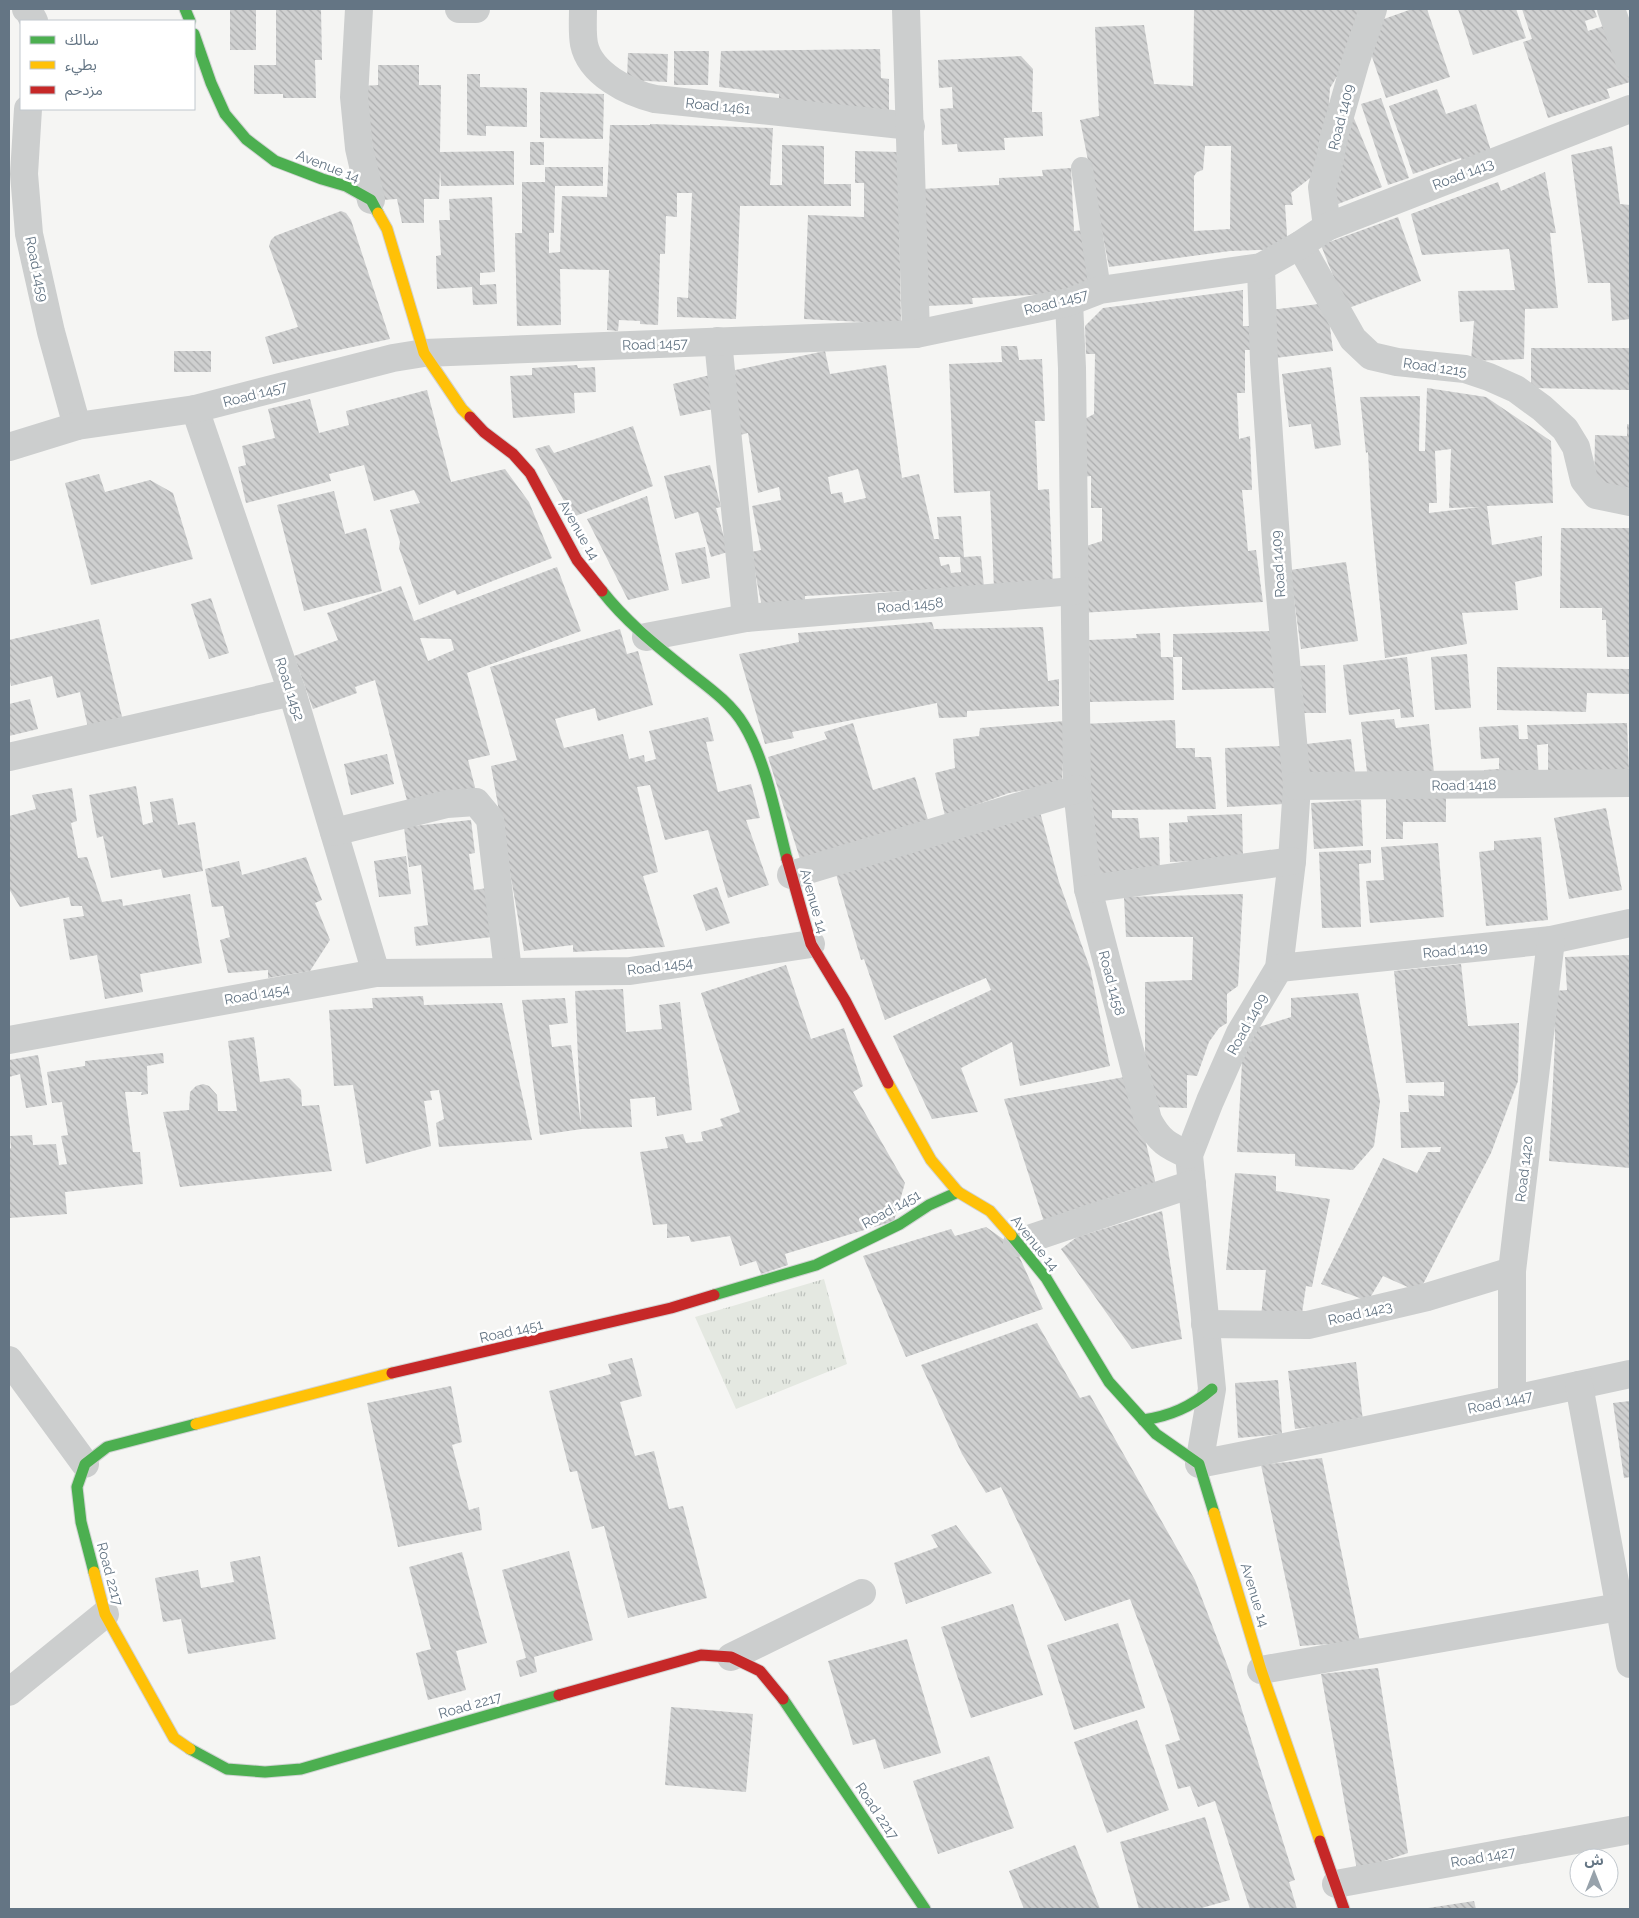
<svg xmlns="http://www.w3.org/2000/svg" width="1639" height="1918" font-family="Raleway,'Noto Sans Arabic',sans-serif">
  <defs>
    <pattern id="park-tufts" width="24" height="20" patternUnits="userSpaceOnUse" patternTransform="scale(1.25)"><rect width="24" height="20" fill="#e4e8e1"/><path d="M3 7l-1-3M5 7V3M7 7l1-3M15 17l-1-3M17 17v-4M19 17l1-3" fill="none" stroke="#bcc1bc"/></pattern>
    <pattern id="building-back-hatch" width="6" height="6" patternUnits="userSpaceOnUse" patternTransform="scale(1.25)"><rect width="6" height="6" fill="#cfd0d0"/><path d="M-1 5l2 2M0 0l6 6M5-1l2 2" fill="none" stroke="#acadae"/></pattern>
  </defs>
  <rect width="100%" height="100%" fill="#f5f5f3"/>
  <polygon fill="url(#park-tufts)" points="824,1279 847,1364 736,1409 695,1317"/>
  <g fill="url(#building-back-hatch)" fill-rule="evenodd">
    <rect x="230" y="9" width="26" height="41"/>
    <polygon points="276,9 321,9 322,60 315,60 316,98 283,98 283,94 254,94 254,65 276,65"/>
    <path d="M1194,9h175l-11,33 -28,46 -1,15 3,1 -9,64 -32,25 2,12h-8l3,44 -58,2 -121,16 -29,-147 19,-4 -4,-89 49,-2 10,59 39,2zM1205,146h26l-1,83 -36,2v-55l3,-4 6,-2z"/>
    <polygon points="1412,9 1427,9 1450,77 1386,98 1367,42 1381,20"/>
    <polygon points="1458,9 1516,9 1526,38 1473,55"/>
    <polygon points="1522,9 1594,9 1597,17 1585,21 1588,31 1613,23 1630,75 1630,82 1607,89 1610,98 1548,118 1523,42 1532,39"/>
    <polygon points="880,49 881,78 889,79 889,113 779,103 779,94 719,87 721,51"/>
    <polygon points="674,51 709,51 708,85 674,85"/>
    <polygon points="628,53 668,54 667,82 627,80"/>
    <polygon points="1021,56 1033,69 1032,112 1042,112 1043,136 1004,138 1005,150 958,152 957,144 942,145 940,109 953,108 952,87 939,88 938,60"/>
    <polygon points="378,65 419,65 419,85 441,85 440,152 514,151 514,185 441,186 440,170 439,199 424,199 424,223 402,223 397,199 381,200 363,86 378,85"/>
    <polygon points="467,74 480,74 480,87 527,88 527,127 486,126 486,136 467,135"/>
    <polygon points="1437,89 1446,114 1476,104 1492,154 1462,164 1461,158 1413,174 1389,106"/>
    <polygon points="540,92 604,94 603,139 540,138"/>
    <polygon points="1381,98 1409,178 1388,185 1361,104"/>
    <polygon points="1351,111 1382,187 1333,206 1333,181"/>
    <polygon points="650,124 773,128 770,185 782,185 782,145 824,146 824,184 851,184 851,206 740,206 736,319 677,317 677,297 688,298 692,193 677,193 677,217 666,216 665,254 660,254 658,325 640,324 640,321 619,320 618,331 607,330 609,270 560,269 561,325 517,326 515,233 522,233 522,182 545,182 545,167 603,167 603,186 555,186 554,233 549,233 549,253 560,252 562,196 607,197 610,125 650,125"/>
    <rect x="530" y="142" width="14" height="23"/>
    <polygon points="1612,146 1620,204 1630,205 1630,319 1612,321 1610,283 1588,283 1571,155"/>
    <polygon points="855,151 898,152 901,324 804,319 808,215 864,217 864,183 855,183"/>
    <polygon points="1071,168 1074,231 1085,230 1089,292 972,298 973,304 927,306 921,189 999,185 999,178 1043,176 1042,170"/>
    <polygon points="1545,172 1556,233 1550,233 1558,308 1525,309 1524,359 1471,361 1474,321 1460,322 1458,291 1515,290 1509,249 1422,255 1411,214 1498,182 1501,191"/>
    <polygon points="492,197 495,272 480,273 480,285 496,284 497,304 473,305 472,287 437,289 436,256 441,255 439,220 450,220 449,199"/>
    <polygon points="341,211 346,213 351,220 390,339 273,364 265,337 298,327 269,246 271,240 275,236"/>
    <polygon points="1398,217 1421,281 1346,309 1321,245"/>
    <polygon points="1243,290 1243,326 1253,326 1254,350 1245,350 1245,393 1237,393 1239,439 1250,436 1252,490 1242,490 1248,551 1256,550 1263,602 1080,613 1080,548 1102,541 1102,508 1091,508 1091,476 1081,477 1079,422 1094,414 1095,354 1086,354 1085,326 1103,308"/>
    <polygon points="1327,303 1333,351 1275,358 1269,310"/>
    <polygon points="1001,346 1017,346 1019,360 1042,359 1045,421 1035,421 1038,490 1049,489 1053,586 994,589 990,491 954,493 949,364 1002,362"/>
    <polygon points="1531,348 1630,348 1630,390 1531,388"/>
    <rect x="174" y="351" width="37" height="21"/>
    <path d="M825,351l5,23 56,-9 16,113 17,-4 15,65h5l-2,-22 24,-1 3,41 17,-1 3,31 -179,9v8l-43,3 -11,-55 10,-2 -9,-44 29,-6 -2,-13 -21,6 -10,-60 -8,2 -14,-63zM858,469l8,29 -22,5 -2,-11 -11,2 -3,-17zM939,557h21l1,15 -10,1 -2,-9 -8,2z"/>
    <polygon points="577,365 578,368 595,367 596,392 574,393 575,413 513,418 510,376 532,375 532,368"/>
    <polygon points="1331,367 1341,445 1315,449 1311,424 1289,427 1282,374"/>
    <polygon points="710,375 718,408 680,416 673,384"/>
    <path d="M1427,388l59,9 65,44 2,62 -66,3 5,39 50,-9v40l-27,6 3,28 -56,3 5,31 -82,14 -14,-146 -3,-60 -2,1 -6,-56 60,-1 -1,55h6zM1451,449l-2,59 31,-1 -51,6v-10h8l-2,-52z"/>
    <polygon points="427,390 451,482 505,469 529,502 552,558 457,595 455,590 419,605 399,548 400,542 390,510 420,503 414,490 374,501 364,465 329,474 331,481 246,503 238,467 246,465 242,446 275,438 268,409 310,399 319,433 349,425 346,411"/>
    <polygon points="1627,424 1630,425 1630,492 1594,491 1595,435 1627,436"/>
    <polygon points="633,426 653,486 573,517 535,449 549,445 554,453"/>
    <polygon points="710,465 721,507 716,508 728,552 711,557 698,512 675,519 664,476"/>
    <polygon points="99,474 105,492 150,480 173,493 193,559 91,585 65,483"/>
    <polygon points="334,491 345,534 366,528 382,591 304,611 277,505"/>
    <polygon points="647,496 669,590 628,600 587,519"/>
    <polygon points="1561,528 1630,528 1630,657 1607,657 1606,620 1602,620 1602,608 1560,608"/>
    <polygon points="705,547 710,578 682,584 675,553"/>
    <polygon points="1346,562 1358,641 1301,649 1290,570"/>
    <path d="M557,567l24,64 -114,42 23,82 -22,5 8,31 -67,17 -34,-128 -20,7 2,6 -44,16 -19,-53 44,-16 -11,-27 74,-27 13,35zM420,638l31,1 3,11 -26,11z"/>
    <polygon points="211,598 229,653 209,659 191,604"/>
    <polygon points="99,619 123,721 88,728 80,692 57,698 52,676 11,686 9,677 9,640"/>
    <polygon points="932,622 934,629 1043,627 1048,681 1059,679 1059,706 967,711 967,717 939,718 937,703 792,732 794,738 765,744 739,654 799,642 798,633"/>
    <polygon points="620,629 627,654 638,651 653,705 598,721 595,708 555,719 564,748 623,734 629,759 644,755 645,762 656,759 649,731 708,717 714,741 706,742 718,792 751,784 760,818 746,820 769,885 728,898 708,830 665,840 650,785 637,787 658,872 643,876 665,947 573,952 573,945 524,951 491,766 517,760 490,667"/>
    <polygon points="1275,631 1276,688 1182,690 1182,657 1173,657 1173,634"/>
    <polygon points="1160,633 1161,657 1173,657 1174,700 1090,702 1089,640 1137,638 1136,634"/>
    <polygon points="1467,654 1471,708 1435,710 1431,657"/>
    <polygon points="1407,657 1414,717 1401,718 1400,709 1349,715 1343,665"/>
    <polygon points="1325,665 1326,713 1301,713 1300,666"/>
    <polygon points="1497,667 1630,669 1630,694 1587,693 1586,712 1497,710"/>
    <polygon points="30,699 38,729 9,736 9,704"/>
    <polygon points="1394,719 1396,728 1429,724 1434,773 1368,780 1361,722"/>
    <polygon points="1175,720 1176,748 1195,748 1195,757 1211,757 1216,809 1112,810 1112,818 1138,818 1140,838 1159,837 1160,871 1094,874 1082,724"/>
    <polygon points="1065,721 1062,783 1009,793 945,816 935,773 955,768 953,739 979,736 980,728"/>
    <polygon points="853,723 873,790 915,777 928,820 800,859 768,757 827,739 824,732"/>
    <polygon points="1627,723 1629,771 1548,775 1548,744 1537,745 1539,780 1485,784 1484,770 1499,769 1499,758 1481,759 1479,727 1518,725 1519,739 1528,739 1527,725"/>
    <polygon points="1351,739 1356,781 1310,786 1306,744"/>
    <polygon points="1282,746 1285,804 1227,807 1225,748"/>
    <polygon points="387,754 394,784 351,795 344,764"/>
    <polygon points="136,786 143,825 153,822 150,802 173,798 178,825 195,822 203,871 163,878 161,869 111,878 103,836 97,838 89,795"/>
    <polygon points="72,788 77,821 71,823 78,858 87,857 102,902 122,899 123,906 190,894 202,963 140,974 143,992 105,999 97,955 70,960 63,919 84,916 82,906 71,906 69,897 20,907 9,889 9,816 36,809 32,795"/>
    <polygon points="1386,796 1446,796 1446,822 1403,822 1403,839 1386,839"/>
    <polygon points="1361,800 1363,846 1314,849 1311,803"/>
    <polygon points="1606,808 1622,890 1569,899 1554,818"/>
    <polygon points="1040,812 1059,882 1090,968 1110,1066 1020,1086 1012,1042 961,1068 978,1112 932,1119 893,1036 991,990 986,978 885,1020 864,959 861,960 836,874"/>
    <polygon points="1242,814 1243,859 1170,862 1169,823 1188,822 1187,816"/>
    <polygon points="471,820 475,853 469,854 474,890 487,888 492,937 416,946 414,927 428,925 421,865 409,867 404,827"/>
    <polygon points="1541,837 1548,920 1486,926 1479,852 1494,850 1494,841"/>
    <polygon points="1438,843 1444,917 1370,923 1366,881 1384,880 1381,847"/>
    <polygon points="1371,850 1371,863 1359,864 1361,927 1322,928 1319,852"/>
    <polygon points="406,856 411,894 379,897 374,861"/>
    <polygon points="306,857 322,900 315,903 330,940 310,971 268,978 268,970 228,973 220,940 230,937 223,906 212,907 205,869 239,861 242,875"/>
    <polygon points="717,887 730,923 706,931 693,895"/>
    <polygon points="1243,894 1238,986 1227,994 1227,1023 1219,1028 1209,1042 1197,1076 1187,1075 1187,1108 1150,1107 1150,1072 1145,1072 1145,982 1192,980 1193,937 1126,937 1124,897"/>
    <polygon points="1630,955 1630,1168 1549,1161 1555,1041 1554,991 1567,990 1565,957"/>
    <polygon points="1461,964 1468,1026 1519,1023 1518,1081 1491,1153 1419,1292 1383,1276 1368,1301 1321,1284 1383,1158 1417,1173 1428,1152 1440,1152 1441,1147 1401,1148 1400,1112 1409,1112 1408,1095 1444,1096 1444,1082 1406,1083 1394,971"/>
    <polygon points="786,965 811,1039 844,1028 863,1086 853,1092 905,1183 894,1221 785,1254 788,1265 761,1274 756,1261 740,1266 730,1236 691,1242 689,1236 667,1238 667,1224 653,1225 640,1152 668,1148 665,1137 683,1134 686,1143 703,1141 701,1132 723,1126 720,1119 740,1112 701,993"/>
    <polygon points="623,989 626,1032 662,1029 659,1005 680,1002 692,1110 657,1116 655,1097 630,1099 632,1127 582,1129 540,1135 522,1000 565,998 568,1023 549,1025 552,1047 571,1045 581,1125 575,991"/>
    <polygon points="1358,993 1380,1101 1374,1146 1353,1170 1295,1166 1295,1154 1237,1152 1243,1045 1259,1027 1291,1017 1291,998"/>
    <polygon points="423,996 424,1005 502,1003 532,1140 439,1147 436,1123 444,1119 439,1090 430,1091 432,1100 424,1101 431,1146 366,1164 353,1085 334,1086 329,1010 373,1008 372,998"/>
    <polygon points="254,1037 260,1082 289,1078 301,1090 302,1106 319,1105 332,1171 180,1187 163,1112 189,1110 190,1092 196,1086 203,1084 209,1086 217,1095 218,1111 237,1111 228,1041"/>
    <polygon points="163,1053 164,1063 147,1066 148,1094 141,1095 142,1092 125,1092 133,1152 140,1152 143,1184 65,1192 67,1214 9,1218 9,1149 11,1148 10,1136 32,1135 33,1145 56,1144 59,1165 67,1164 61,1136 68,1135 62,1102 52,1103 47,1072 85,1066 85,1061"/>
    <polygon points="38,1055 47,1105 26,1108 20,1074 9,1077 9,1060"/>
    <polygon points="1130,1076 1157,1189 1047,1231 1004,1099"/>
    <polygon points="1235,1173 1276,1176 1276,1191 1330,1199 1312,1287 1306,1286 1301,1320 1261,1316 1266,1270 1226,1270"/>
    <polygon points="1162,1211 1182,1339 1132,1349 1061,1249 1077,1237"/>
    <polygon points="986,1227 1010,1244 1019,1256 1043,1309 906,1357 863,1256 951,1229 955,1236"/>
    <polygon points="1037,1323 1080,1398 1090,1395 1195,1580 1231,1675 1295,1880 1289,1882 1297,1909 1250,1909 1215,1801 1198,1807 1190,1786 1178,1789 1165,1745 1180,1740 1167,1699 1130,1599 1065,1621 1001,1487 986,1493 962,1454 921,1365"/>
    <polygon points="632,1358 642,1396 620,1402 635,1456 654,1451 669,1509 683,1506 707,1598 628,1618 604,1526 592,1529 577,1471 570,1472 549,1391 611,1374 608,1364"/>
    <polygon points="1356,1362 1363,1421 1295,1429 1288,1371"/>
    <polygon points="1278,1380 1282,1434 1238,1438 1235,1383"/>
    <polygon points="451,1386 462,1442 452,1445 469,1510 479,1507 482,1530 398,1547 367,1403"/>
    <polygon points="1630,1401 1630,1477 1624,1478 1613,1403"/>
    <polygon points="1322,1458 1360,1642 1300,1646 1261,1465"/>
    <polygon points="956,1525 992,1573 906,1604 894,1563 938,1547 931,1535"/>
    <polygon points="569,1551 593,1640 534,1657 537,1672 520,1677 516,1661 526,1658 502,1570"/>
    <polygon points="462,1552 487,1643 456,1651 466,1690 428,1700 416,1653 431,1649 409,1567"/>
    <polygon points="260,1556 276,1639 188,1654 181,1619 163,1622 155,1578 198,1570 201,1588 234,1582 230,1562"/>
    <polygon points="1013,1604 1043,1695 971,1718 941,1627"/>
    <polygon points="1118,1623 1145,1708 1074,1730 1047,1645"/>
    <polygon points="907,1639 941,1753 884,1769 875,1739 853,1745 828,1661"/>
    <polygon points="1378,1668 1408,1853 1357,1870 1321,1674"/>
    <polygon points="671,1707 753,1714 746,1792 665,1785"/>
    <polygon points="1137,1720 1169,1810 1107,1833 1074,1742"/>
    <polygon points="989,1756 1014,1828 938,1854 913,1781"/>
    <polygon points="1205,1817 1230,1900 1198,1909 1139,1909 1120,1842"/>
    <polygon points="1075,1845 1100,1909 1024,1909 1009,1871"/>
    <polygon points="1474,1901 1476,1909 1428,1909 1428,1908"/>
  </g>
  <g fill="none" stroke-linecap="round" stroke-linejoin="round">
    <defs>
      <g id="fast">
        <polyline points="185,9 190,21"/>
        <polyline points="194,34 211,83 225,114 246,139 275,161 322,179 346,186 371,200 378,213"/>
        <path d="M602,591c25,32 56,56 87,81 19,15 42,31 55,53 22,36 32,92 43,134"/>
        <polyline points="1011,1235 1046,1278 1109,1382 1156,1434 1199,1464 1214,1513"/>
        <polyline points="714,1295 816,1265 900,1224 929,1205 958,1192"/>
        <path d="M1143,1420c27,-4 48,-13 69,-31"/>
        <polyline points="94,1572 81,1522 77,1487 85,1464 107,1447 196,1424"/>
        <polyline points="783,1699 925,1909"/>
        <polyline points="190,1749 227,1769 265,1772 301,1769 559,1695"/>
      </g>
      <g id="slow">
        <polyline points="378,213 387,229 424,353 462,409 470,417"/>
        <polyline points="888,1083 931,1160 958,1192 990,1211 1011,1235"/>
        <polyline points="196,1424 392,1373"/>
        <polyline points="1214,1513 1261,1670 1320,1841"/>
        <polyline points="94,1572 105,1614 174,1738 190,1749"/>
      </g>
      <g id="jam">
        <polyline points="470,417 484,432 513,454 530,473 577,560 602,591"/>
        <polyline points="787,859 811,944 845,1000 888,1083"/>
        <polyline points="392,1373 671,1308 714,1295"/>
        <polyline points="559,1695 701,1655 731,1657 760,1671 783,1699"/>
        <polyline points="1320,1841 1344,1909"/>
      </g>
    </defs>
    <use href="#fast" stroke="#d1d3d3" stroke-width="13"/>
    <use href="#slow" stroke="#d1d3d3" stroke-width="13"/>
    <use href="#jam" stroke="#d1d3d3" stroke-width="13"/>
    <polyline stroke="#cccece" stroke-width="22" points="1082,168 1100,290"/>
    <g stroke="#cccece" stroke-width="28">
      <polyline points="26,9 28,10 34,21"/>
      <polyline points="359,9 354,97 359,148 371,200"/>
      <polyline points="459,9 476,9"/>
      <path d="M583,9c0,11 -1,24 1,35 6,30 45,49 71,55l256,27"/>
      <polyline points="906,9 916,334"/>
      <polyline points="1611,9 1630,63"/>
      <polyline points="28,109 24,174 29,234 51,332 77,426"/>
      <polyline points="1327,227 1322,187 1330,159 1334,137 1356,60 1373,9"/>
      <polyline points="1300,245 1353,339 1371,356 1397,362 1465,369 1489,377 1516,389 1542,408 1565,429 1576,447 1584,480 1596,495 1630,502"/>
      <path d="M1261,267l3,95 15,222 18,202 -5,75 -13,107 -39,65 -30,68 -21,54 23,234 -13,75c144,-28 288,-59 431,-90"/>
      <path d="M1069,302l3,66 5,421 11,100 60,231c11,21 20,26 41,35"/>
      <polyline points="718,341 746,618"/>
      <polyline points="195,409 292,692 376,973"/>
      <polyline points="9,447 77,426 195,409 393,358 424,353 916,334 1069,302 1100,290 1261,267 1300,245 1327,227 1630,109"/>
      <polyline points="646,637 746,618 1074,591"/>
      <polyline points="9,757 292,692"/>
      <polyline points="1297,786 1630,783"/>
      <polyline points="334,832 447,804 476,802 490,819 508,971"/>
      <polyline points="791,875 1077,789"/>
      <polyline points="1088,889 1292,861"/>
      <polyline points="1279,968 1551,940 1630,923"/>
      <polyline points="9,1040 376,973 630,971 811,944"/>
      <polyline points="1017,1243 1192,1184"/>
      <polyline points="1205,1324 1308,1325 1427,1297 1512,1271"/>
      <polyline points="9,1360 85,1464"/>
      <polyline points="1579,1385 1630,1664"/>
      <polyline points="1512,1398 1512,1271 1551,940"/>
      <polyline points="731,1657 862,1593"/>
      <polyline points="1261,1670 1619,1607"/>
      <polyline points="9,1692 105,1614"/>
      <polyline points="1336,1884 1630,1830"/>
    </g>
    <use href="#fast" stroke="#4caf50" stroke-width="11"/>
    <use href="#slow" stroke="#ffc107" stroke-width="11"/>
    <use href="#jam" stroke="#c62828" stroke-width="11"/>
  </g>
  <g text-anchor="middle" stroke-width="5" stroke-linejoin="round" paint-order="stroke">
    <g font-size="14" fill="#647584" stroke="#fff">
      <text transform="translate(718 106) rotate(6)" y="5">Road 1461</text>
      <text transform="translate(1341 117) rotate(-76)" y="5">Road 1409</text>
      <text transform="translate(328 166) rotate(21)" y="5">Avenue 14</text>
      <text transform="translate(1463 174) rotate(-21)" y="5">Road 1413</text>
      <text transform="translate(37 269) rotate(78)" y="5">Road 1459</text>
      <text transform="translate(1056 302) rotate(-15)" y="5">Road 1457</text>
      <text transform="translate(655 344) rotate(-2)" y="5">Road 1457</text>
      <text transform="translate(1435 367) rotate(8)" y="5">Road 1215</text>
      <text transform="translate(255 394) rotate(-15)" y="5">Road 1457</text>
      <text transform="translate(579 530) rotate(60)" y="5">Avenue 14</text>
      <text transform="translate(1278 564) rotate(-94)" y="5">Road 1409</text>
      <text transform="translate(910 605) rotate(-5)" y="5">Road 1458</text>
      <text transform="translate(290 689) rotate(72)" y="5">Road 1452</text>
      <text transform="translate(1464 785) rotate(-1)" y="5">Road 1418</text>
      <text transform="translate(814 901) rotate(74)" y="5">Avenue 14</text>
      <text transform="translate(1455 950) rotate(-6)" y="5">Road 1419</text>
      <text transform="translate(660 966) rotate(-7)" y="5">Road 1454</text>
      <text transform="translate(1112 983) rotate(75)" y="5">Road 1458</text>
      <text transform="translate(257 994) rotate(-10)" y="5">Road 1454</text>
      <text transform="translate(1247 1024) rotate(-61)" y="5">Road 1409</text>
      <text transform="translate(1524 1169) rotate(-83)" y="5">Road 1420</text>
      <text transform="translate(891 1209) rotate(-29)" y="5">Road 1451</text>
      <text transform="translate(1035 1243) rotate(51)" y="5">Avenue 14</text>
      <text transform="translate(1360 1313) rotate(-13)" y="5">Road 1423</text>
      <text transform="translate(511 1331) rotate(-13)" y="5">Road 1451</text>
      <text transform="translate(1500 1402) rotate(-12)" y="5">Road 1447</text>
      <text transform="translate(110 1574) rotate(75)" y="5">Road 2217</text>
      <text transform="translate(1255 1595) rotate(73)" y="5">Avenue 14</text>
      <text transform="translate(470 1705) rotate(-16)" y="5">Road 2217</text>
      <text transform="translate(877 1811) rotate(56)" y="5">Road 2217</text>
      <text transform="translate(1483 1857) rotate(-10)" y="5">Road 1427</text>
    </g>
  </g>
  <rect width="1639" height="1918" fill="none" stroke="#647584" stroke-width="20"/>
  <rect x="20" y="20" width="175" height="90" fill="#ffffff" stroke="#c1c8ce"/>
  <rect x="30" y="36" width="25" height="8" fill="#4caf50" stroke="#c1c8ce"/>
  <text x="65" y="45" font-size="15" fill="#647584">سالك</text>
  <rect x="30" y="61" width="25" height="8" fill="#ffc107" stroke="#c1c8ce"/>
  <text x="65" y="70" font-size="15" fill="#647584">بطيء</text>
  <rect x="30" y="86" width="25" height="8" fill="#c62828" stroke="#c1c8ce"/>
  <text x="65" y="95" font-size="15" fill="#647584">مزدحم</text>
  <g transform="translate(1594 1873)"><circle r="24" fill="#ffffff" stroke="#c1c8ce"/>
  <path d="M0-4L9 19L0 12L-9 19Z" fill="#97a2ab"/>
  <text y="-8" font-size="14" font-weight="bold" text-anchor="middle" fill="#647584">ش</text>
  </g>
</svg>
